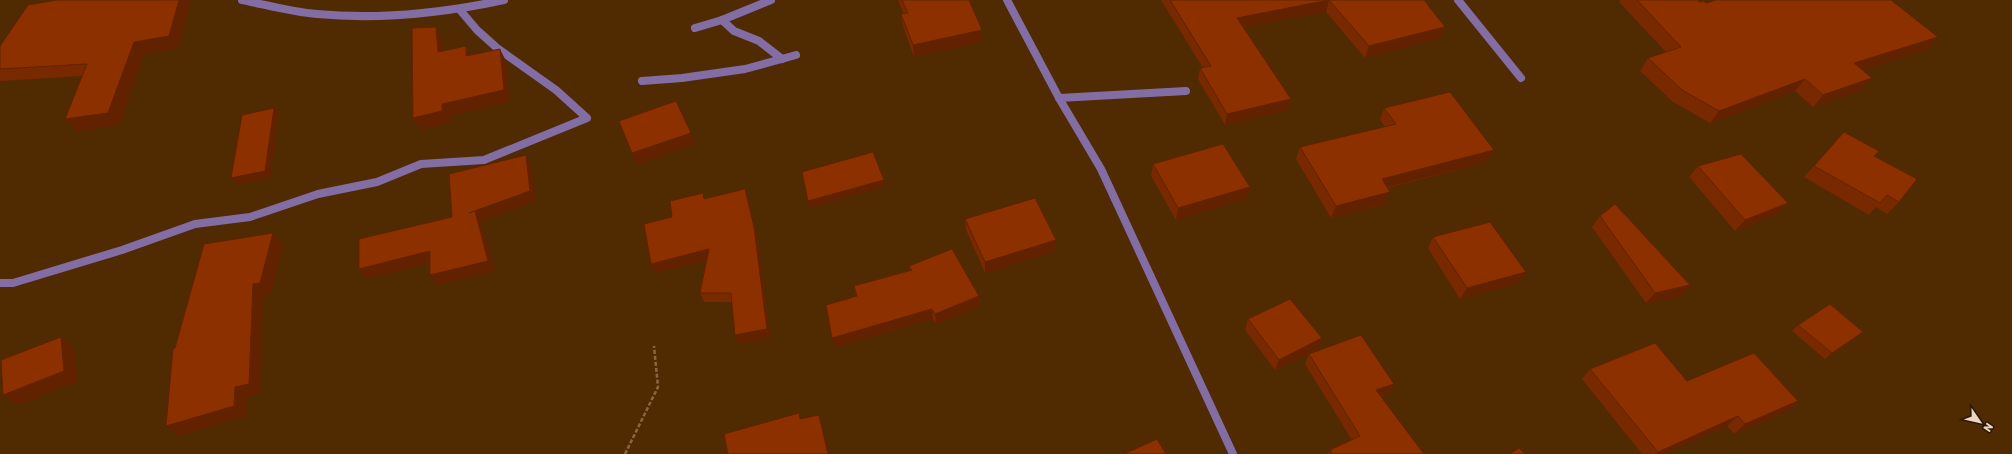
<svg xmlns="http://www.w3.org/2000/svg" width="2012" height="454" font-family="Rubik,sans-serif">
  <rect width="100%" height="100%" fill="#502a00"/>
  <g fill="none" stroke-linecap="round" stroke-linejoin="round">
    <polyline stroke="#886744" stroke-width="2.5" stroke-dasharray="4 2" stroke-linecap="butt" points="625,454 658,387 654,346"/>
    <g stroke="#836da5" stroke-width="8">
      <path d="M242,0c25,5 49,12 75,14 63,6 126,-1 187,-14"/>
      <polyline points="1007,0 1059,98 1101,169 1233,454"/>
      <polyline points="1458,0 1521,78"/>
      <polyline points="722,20 734,31 759,41 782,59"/>
      <polyline points="695,28 722,20 771,0"/>
      <polyline points="642,81 682,78 745,69 796,55"/>
      <polyline points="1059,98 1186,91"/>
      <polyline points="0,283 13,283 122,250 195,224 250,217 318,194 377,182 421,164 484,160 587,118 556,90 497,48 477,30 460,10"/>
    </g>
  </g>
  <g fill="#782900">
    <polygon points="57,0 191,0 178,48 144,54 119,125 77,131 65,119 82,76 0,81 0,46"/>
    <polygon points="898,0 969,0 982,42 914,57 903,26 901,14 904,14"/>
    <polygon points="1161,0 1424,0 1445,27 1440,38 1365,58 1326,12 1243,27 1291,99 1287,110 1225,125 1198,79 1200,68 1203,68"/>
    <polygon points="1620,0 1698,0 1699,2 1927,49 1862,70 1861,90 1813,107 1795,91 1710,123 1673,102 1640,71 1648,58 1666,52 1619,2"/>
    <polygon points="1384,108 1494,150 1487,162 1388,188 1385,204 1331,218 1296,159 1300,147 1385,127 1380,120"/>
    <polygon points="1844,132 1874,156 1899,202 1887,214 1876,207 1869,215 1804,177"/>
    <polygon points="1153,164 1250,187 1247,198 1176,220 1151,176"/>
    <polygon points="1698,166 1777,214 1735,231 1689,177"/>
    <polygon points="745,189 757,237 770,338 739,344 732,302 704,302 700,293 706,260 655,273 651,264 672,217 705,199"/>
    <polygon points="1600,216 1690,285 1681,296 1646,303 1592,227"/>
    <polygon points="965,219 1056,251 985,273 966,230"/>
    <polygon points="1433,237 1518,283 1460,299 1428,248"/>
    <polygon points="909,266 979,296 980,306 936,324 933,319 835,347 856,296 854,286 910,270"/>
    <polygon points="1248,319 1318,349 1275,370 1245,330"/>
    <polygon points="1798,325 1863,332 1856,338 1825,359 1792,331"/>
    <polygon points="1309,354 1394,384 1388,394 1381,397 1424,454 1328,454 1330,450 1352,440 1305,364"/>
    <polygon points="1590,369 1687,381 1798,401 1786,411 1734,434 1727,426 1664,454 1642,454 1582,379"/>
  </g>
  <g fill="#622200">
    <polygon points="179,0 191,0 178,48 144,54 119,125 77,131 65,119 134,42"/>
    <polygon points="1329,0 1326,12 1234,29 1237,18"/>
    <polygon points="436,27 443,39 445,64 438,52"/>
    <polygon points="1445,27 1440,38 1365,58 1369,46"/>
    <polygon points="982,30 982,42 914,57 913,45"/>
    <polygon points="1938,37 1927,49 1844,76 1854,63"/>
    <polygon points="466,46 472,58 466,56"/>
    <polygon points="500,49 506,61 510,102 449,116 449,123 420,130 413,118 442,104"/>
    <polygon points="1872,78 1861,90 1813,107 1823,95"/>
    <polygon points="1805,79 1795,91 1710,123 1719,111"/>
    <polygon points="1291,99 1287,110 1225,125 1227,114"/>
    <polygon points="274,108 279,115 270,178 236,185 231,178"/>
    <polygon points="691,133 695,144 637,165 632,153"/>
    <polygon points="1494,150 1487,162 1377,190 1382,179"/>
    <polygon points="526,155 531,166 536,201 481,221 495,271 437,285 430,275 469,213"/>
    <polygon points="884,180 885,187 809,208 808,201"/>
    <polygon points="1250,187 1247,198 1176,220 1178,208"/>
    <polygon points="745,189 757,237 770,338 739,344 735,335"/>
    <polygon points="1390,192 1385,204 1331,218 1336,206"/>
    <polygon points="1788,203 1777,214 1735,231 1745,220"/>
    <polygon points="273,233 283,244 271,294 263,295 260,394 247,397 246,416 179,436 166,426 235,387 253,284"/>
    <polygon points="1056,240 1056,251 985,273 985,262"/>
    <polygon points="709,249 712,259 655,273 651,264"/>
    <polygon points="430,251 437,261 367,279 359,269"/>
    <polygon points="1526,272 1518,283 1460,299 1467,288"/>
    <polygon points="1690,285 1681,296 1646,303 1655,293"/>
    <polygon points="979,296 980,306 936,324 935,314"/>
    <polygon points="932,309 933,319 835,347 832,338"/>
    <polygon points="1863,332 1856,338 1825,359 1832,353"/>
    <polygon points="61,337 74,347 78,381 18,405 3,395"/>
    <polygon points="1322,338 1318,349 1275,370 1279,360"/>
    <polygon points="1394,384 1388,394 1371,400 1376,390"/>
    <polygon points="1798,401 1786,411 1734,434 1745,424"/>
    <polygon points="819,415 823,428 829,454 828,454"/>
    <polygon points="1738,416 1727,426 1664,454 1655,454 1658,452"/>
  </g>
  <g fill="#8c3000" stroke="#622200">
    <polygon points="57,0 179,0 169,36 134,42 108,113 65,119 87,64 0,69 0,46 28,5"/>
    <polygon points="902,0 969,0 982,30 913,45 901,14 908,13"/>
    <polygon points="1170,0 1424,0 1445,27 1369,46 1329,0 1237,18 1291,99 1227,114 1200,68 1211,66"/>
    <polygon points="1637,0 1698,0 1699,2 1704,1 1706,3 1716,0 1891,0 1938,37 1854,63 1872,78 1823,95 1805,79 1719,111 1682,90 1648,58 1681,47"/>
    <polygon points="436,27 438,52 466,46 466,56 500,49 504,90 442,104 442,111 413,118 412,28"/>
    <polygon points="1450,92 1494,150 1382,179 1390,192 1336,206 1300,147 1396,124 1384,108"/>
    <polygon points="676,101 691,133 632,153 619,121"/>
    <polygon points="274,108 265,171 231,178 242,115"/>
    <polygon points="1844,132 1879,151 1874,156 1917,179 1899,202 1887,195 1880,203 1814,166"/>
    <polygon points="1223,144 1250,187 1178,208 1153,164"/>
    <polygon points="873,152 884,180 808,201 802,172"/>
    <polygon points="1741,154 1788,203 1745,220 1698,166"/>
    <polygon points="526,155 530,191 469,213 475,211 488,261 430,275 430,251 359,269 359,239 452,217 449,174"/>
    <polygon points="745,189 754,227 767,329 735,335 731,293 700,293 709,249 651,264 644,224 672,217 670,201 703,193 704,199"/>
    <polygon points="1035,198 1056,240 985,262 965,219"/>
    <polygon points="1615,204 1690,285 1655,293 1600,216"/>
    <polygon points="1490,222 1526,272 1467,288 1433,237"/>
    <polygon points="273,233 260,283 253,284 249,384 235,387 234,406 166,426 173,349 175,348 204,244"/>
    <polygon points="952,249 979,296 935,314 932,309 832,338 826,305 857,296 854,286 912,270 909,266"/>
    <polygon points="1290,299 1322,338 1279,360 1248,319"/>
    <polygon points="1830,304 1863,332 1832,353 1798,325"/>
    <polygon points="1361,335 1394,384 1376,390 1424,454 1332,454 1330,450 1360,436 1309,354"/>
    <polygon points="61,337 64,371 3,395 1,360"/>
    <polygon points="1655,343 1687,381 1754,353 1798,401 1745,424 1738,416 1658,452 1590,369"/>
    <polygon points="799,413 800,419 819,415 828,454 728,454 724,434"/>
    <polygon points="1157,439 1166,454 1124,454"/>
    <polygon points="1519,448 1525,454 1510,454"/>
  </g>
  <g transform="translate(1980 422) rotate(124)" stroke="#2a1808" stroke-width="3" paint-order="stroke">
  <path d="M0-3L7 15L0 10L-7 15Z" fill="#eed5c1"/>
  <text y="-6" font-size="11" font-weight="bold" text-anchor="middle" fill="#eed5c1">N</text>
  </g>
</svg>
